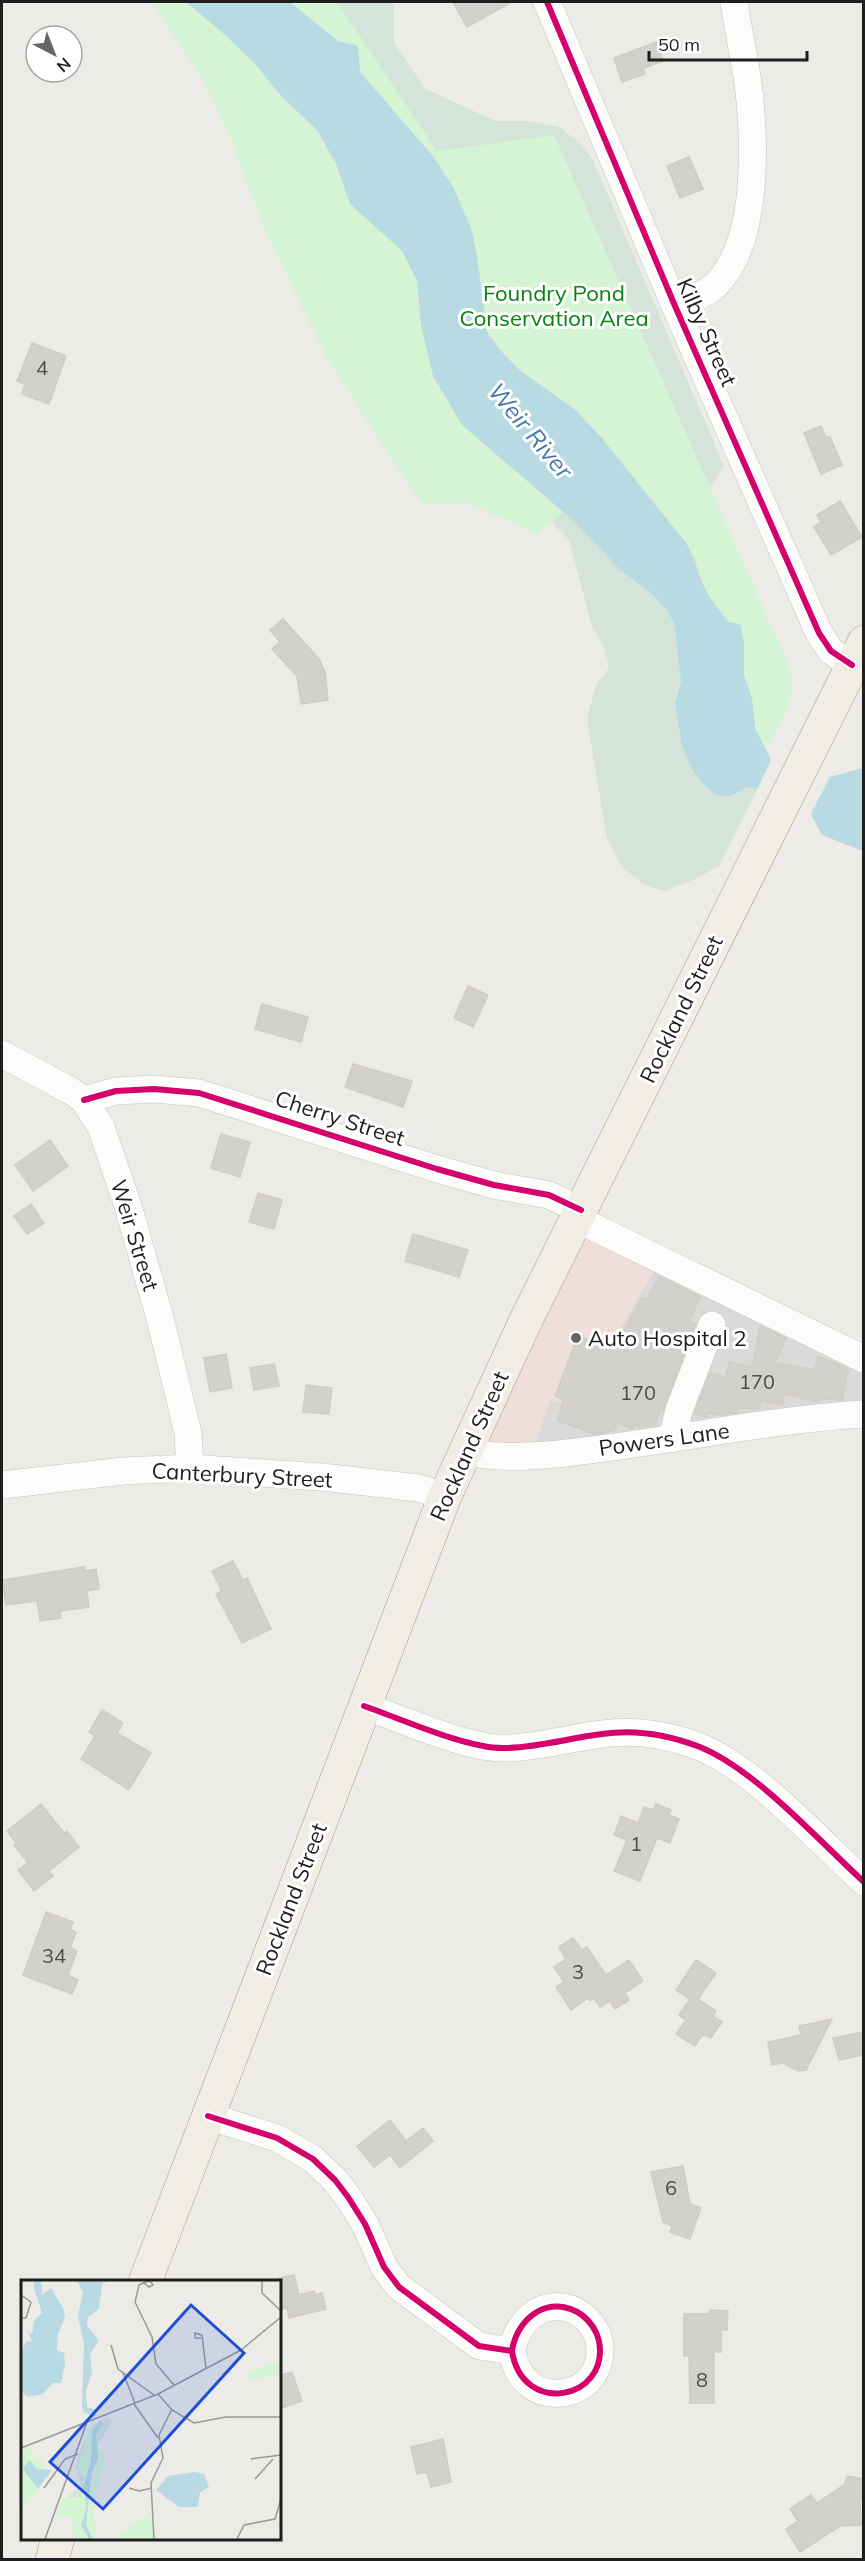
<svg xmlns="http://www.w3.org/2000/svg" width="865" height="2561" font-family="Mulish,sans-serif">
  <rect width="100%" height="100%" fill="#edebe7"/>
  <polygon fill="#dcdad8" points="657,1265 863,1367 863,1407 534,1447 550,1400 599,1376 610,1347"/>
  <polygon fill="#f0dedb" points="586,1232 657,1265 610,1347 599,1376 565,1404 550,1400 534,1447 487,1445"/>
  <g fill="#d4e4da">
    <polygon points="186,2 574,521 619,569 651,593 667,611 674,623 681,683 675,704 731,795 747,787 758,788 719,866 693,880 664,891 644,885 621,866 607,838 592,750 587,718 596,685 609,668 604,646 592,627 569,540 521,491"/>
    <polygon points="290,2 394,2 394,44 426,89 495,121 530,121 559,127 579,142 593,160 724,466 704,496 775,713 765,749 338,41"/>
  </g>
  <g fill="#d4f4d3">
    <polygon points="152,2 186,2 224,34 256,65 281,96 317,130 336,164 350,204 402,251 417,281 421,325 462,424 563,512 537,534 469,504 421,503 329,363 266,233 227,130 205,83"/>
    <path d="M290,2h47l100,149 117,-16 235,531c8,35 -6,53 -24,83l-10,-21 -3,-30 -8,-23v-33l-39,-52 -8,-28 -11,-19 -112,-135 -53,-37 -19,-19 -15,-21 -10,-75 -6,-28 -18,-41 -93,-115 -2,-26 -20,-5z"/>
  </g>
  <g fill="#b8dae2">
    <path d="M186,2h104l48,39 20,5 2,26 73,84 20,31 18,41 6,28 10,76 15,20 19,19 53,38 27,28 85,106c9,16 11,31 19,46 6,12 14,22 23,33l12,2 4,18v33l8,23 3,30 16,32 -13,28 -11,-1 -16,9 -14,-1 -12,-9 -14,-18 -9,-23 -7,-41 6,-22 -7,-59 -7,-12 -16,-18 -32,-24 -45,-48 -112,-96 -29,-49 -12,-51 -4,-44 -15,-30 -52,-47 -14,-40 -19,-34 -36,-34 -25,-31 -32,-31z"/>
    <polygon points="863,768 864,850 860,850 822,835 811,814 830,777"/>
  </g>
  <g fill="#d3d1ce" stroke="#d0ccc8" stroke-width="1.5">
    <polygon points="453,2 512,2 467,27"/>
    <polygon points="657,42 663,61 643,68 645,74 622,82 614,58"/>
    <polygon points="689,157 703,189 680,198 667,166"/>
    <polygon points="32,343 66,356 49,404 22,394 25,384 17,381"/>
    <polygon points="821,426 826,438 830,437 842,465 821,474 804,433"/>
    <polygon points="840,501 862,537 831,555 814,527 821,522 817,515"/>
    <polygon points="283,619 319,659 325,672 328,700 301,704 297,676 272,649 280,642 270,630"/>
    <polygon points="468,986 488,995 473,1027 454,1018"/>
    <polygon points="262,1004 308,1017 301,1042 255,1029"/>
    <polygon points="353,1064 412,1081 403,1107 345,1087"/>
    <polygon points="221,1134 250,1142 240,1177 211,1168"/>
    <polygon points="50,1140 68,1166 33,1191 15,1165"/>
    <polygon points="258,1193 282,1200 274,1229 249,1222"/>
    <polygon points="31,1204 44,1223 27,1234 14,1216"/>
    <polygon points="413,1234 468,1250 459,1277 405,1261"/>
    <polygon points="659,1277 700,1297 689,1321 695,1324 663,1411 661,1410 654,1425 640,1427 634,1425 632,1429 617,1422 614,1431 595,1434 558,1421 563,1399 555,1396 578,1336 613,1349 642,1297 647,1300"/>
    <polygon points="760,1326 786,1338 775,1363 815,1370 818,1356 848,1369 842,1400 822,1399 818,1402 784,1394 782,1405 761,1401 759,1409 737,1408 737,1413 720,1415 707,1413 706,1417 694,1414 710,1373 726,1377 729,1362 753,1367"/>
    <polygon points="226,1354 232,1388 210,1392 204,1358"/>
    <polygon points="274,1364 279,1386 254,1390 250,1368"/>
    <polygon points="306,1385 332,1388 329,1414 303,1412"/>
    <polygon points="233,1561 243,1580 247,1578 271,1629 242,1643 216,1594 222,1591 212,1571"/>
    <polygon points="84,1567 84,1571 96,1569 99,1589 87,1591 89,1607 60,1611 61,1618 40,1621 37,1601 6,1605 2,1580"/>
    <polygon points="102,1710 123,1723 117,1733 151,1753 129,1790 81,1759 95,1736 89,1732"/>
    <polygon points="41,1804 64,1833 67,1831 79,1847 49,1871 53,1876 34,1891 18,1870 28,1863 14,1845 16,1843 7,1831"/>
    <polygon points="656,1804 671,1810 669,1815 679,1819 670,1843 657,1838 640,1881 614,1871 627,1840 614,1835 621,1816 638,1823 644,1807 653,1810"/>
    <polygon points="46,1912 73,1922 70,1929 76,1932 70,1948 77,1951 68,1975 78,1980 72,1994 23,1975"/>
    <polygon points="573,1938 582,1950 587,1947 606,1975 629,1960 643,1981 625,1993 629,2000 615,2009 610,2001 600,2007 594,1998 590,2001 588,1998 571,2010 556,1987 564,1982 554,1967 566,1959 559,1947"/>
    <polygon points="696,1960 716,1973 698,1999 716,2011 713,2016 722,2022 711,2038 703,2034 695,2046 676,2034 686,2020 679,2015 690,1999 676,1990"/>
    <polygon points="832,2019 806,2070 798,2071 783,2063 772,2065 768,2042 801,2035 799,2026"/>
    <polygon points="864,2032 864,2055 839,2060 833,2038"/>
    <polygon points="390,2120 406,2141 423,2128 433,2141 400,2168 390,2155 374,2167 357,2146"/>
    <polygon points="683,2166 690,2204 701,2208 690,2239 670,2232 672,2226 663,2222 651,2172"/>
    <polygon points="294,2275 299,2295 314,2291 315,2295 322,2293 326,2309 289,2318 287,2308 279,2310 279,2278"/>
    <polygon points="710,2310 728,2311 727,2330 721,2330 721,2352 714,2352 714,2403 690,2403 689,2356 684,2356 684,2314 709,2314"/>
    <polygon points="292,2372 302,2401 279,2409 279,2376"/>
    <polygon points="443,2439 451,2482 431,2487 427,2472 417,2474 411,2447"/>
    <polygon points="847,2476 864,2479 864,2500 860,2500 861,2525 840,2526 800,2552 786,2529 798,2521 790,2509 811,2495 817,2503 845,2484"/>
  </g>
  <g fill="none" stroke-linecap="round" stroke-linejoin="round">
    <defs>
      <g id="minor">
        <polyline points="547,2 675,306 819,633 831,651 852,665"/>
        <path d="M675,306c12,-5 26,-9 37,-18 48,-40 43,-149 36,-205 -4,-27 -10,-54 -14,-81"/>
        <polyline points="2,1054 71,1091 84,1100 101,1127 128,1206 160,1318 188,1433 190,1468"/>
        <polyline points="84,1100 116,1091 154,1089 199,1093 437,1169 494,1185 549,1195 581,1210"/>
        <polyline points="577,1219 864,1359"/>
        <polyline points="672,1439 679,1410 712,1325"/>
        <path d="M465,1450c33,13 105,3 141,-2 86,-11 171,-29 258,-34"/>
        <polyline points="2,1485 123,1471 190,1468 322,1477 418,1488 445,1496"/>
        <path d="M364,1706c38,13 101,42 139,42 33,0 66,-10 99,-14 33,-5 67,1 98,13 56,23 118,93 164,135"/>
        <path d="M208,2116l69,22 36,21 22,21 13,17 17,27 19,43 15,20 80,59 33,5c10,66 98,49 87,-10 -2,-10 -9,-20 -17,-26 -32,-22 -65,2 -70,36"/>
      </g>
      <g id="major">
        <polyline points="145,2282 445,1496 526,1320 864,642"/>
        <polyline points="52,2560 58,2538"/>
      </g>
    </defs>
    <use href="#minor" stroke="#c5c4c3" stroke-width="28"/>
    <use href="#major" stroke="#a39883" stroke-width="34"/>
    <use href="#minor" stroke="#fcfcfb" stroke-width="27"/>
    <use href="#major" stroke="#f1ece4" stroke-width="33"/>
    <defs>
      <g id="cycleway">
        <polyline points="547,2 675,306 819,633 831,651 852,665"/>
        <polyline points="84,1100 116,1091 154,1089 199,1093 437,1169 494,1185 549,1195 581,1210"/>
        <path d="M364,1706c38,13 101,42 139,42 33,0 66,-10 99,-14 33,-5 67,1 98,13 56,23 118,93 164,135"/>
        <path d="M208,2116l69,22 36,21 22,21 13,17 17,27 19,43 15,20 80,59 33,5c10,66 98,49 87,-10 -2,-10 -9,-20 -17,-26 -32,-22 -65,2 -70,36"/>
      </g>
    </defs>
    <use href="#cycleway" stroke="#fff" stroke-width="10"/>
    <use href="#cycleway" stroke="#d6006c" stroke-width="6"/>
  </g>
  <circle fill="#666664" stroke="#fff" stroke-width="2" cx="576" cy="1338" r="6"/>
  <g text-anchor="middle" stroke-width="6" stroke-linejoin="round" paint-order="stroke">
    <g font-size="20" fill="#4b4b4a">
      <text x="42" y="375">4</text>
      <text x="757" y="1389">170</text>
      <text x="638" y="1400">170</text>
      <text x="636" y="1851">1</text>
      <text x="54" y="1963">34</text>
      <text x="578" y="1979">3</text>
      <text x="671" y="2195">6</text>
      <text x="702" y="2387">8</text>
    </g>
    <g font-size="22" fill="#06830f" stroke="#fff">
      <text x="554" y="301">Foundry Pond<tspan x="554" dy="25">Conservation Area</tspan></text>
    </g>
    <g font-size="22" fill="#1e1e1e" stroke="#fff">
      <text transform="translate(707 332) rotate(66)" y="8">Kilby Street</text>
      <text transform="translate(681 1009) rotate(-64)" y="8">Rockland Street</text>
      <text transform="translate(340 1118) rotate(18)" y="8">Cherry Street</text>
      <text transform="translate(135 1235) rotate(73)" y="8">Weir Street</text>
      <text transform="translate(664 1439) rotate(-8)" y="8">Powers Lane</text>
      <text transform="translate(469 1446) rotate(-66)" y="8">Rockland Street</text>
      <text transform="translate(242 1475) rotate(3)" y="8">Canterbury Street</text>
      <text transform="translate(291 1899) rotate(-69)" y="8">Rockland Street</text>
    </g>
    <g font-size="22" fill="#1e1e1e" stroke="#fff" text-anchor="start">
      <text x="588" y="1346">Auto Hospital 2</text>
    </g>
    <g font-size="24" font-style="italic" fill="#4378ab" stroke="#fff">
      <text transform="translate(530 431) rotate(50)" y="8">Weir River</text>
    </g>
  </g>
  <g transform="translate(21 2280)">
    <rect width="260" height="260" fill="#edebe7"/>
    <path d="M88,138l3,4 -14,23 -5,33 3,-43 7,-14 -3,-1zM76,142l-13,66 5,51 -24,-39 16,-15 -6,-18 9,-26z" fill="#d4e4da"/>
    <path d="M259,81v15l-28,3 -5,-7zM76,142l-5,8 -1,32 -7,25 2,28 -5,11 8,13h-15l-2,-21 -15,-3 7,-17 17,-1 3,-21 -8,-5 15,-46zM10,167l3,12 7,-2 5,22 -24,32 -1,-60zM76,167l8,9 -12,46 3,37h-3l-7,-14zM133,232l-1,27h-40l25,-18z" fill="#d4f4d3"/>
    <path d="M20,0l1,15 9,-7 12,20 2,9 -7,18 -1,15 7,3 1,11 -4,19h-8l-10,11 -15,3 -7,-6v-40l5,-9 6,-1 -4,-9 4,2 2,-13 8,-8 -8,-25v-7zM56,0h32l-7,4 -3,25 -11,8 -1,8 12,16 -9,13 2,19 -6,17 1,17 10,3 -2,6 -11,-3 -2,-6 2,-63 -6,-28 5,-24zM79,140l3,4 -7,11 2,23 -6,14 -6,53 7,14h-4l-8,-13 6,-20 -4,-19 8,-25 1,-31zM8,180l8,9 15,1 -14,19 -15,-20zM174,192l9,2 5,13 -9,5 -2,15h-19l-23,-17 12,-14z" fill="#b8dae2"/>
    <path fill="none" stroke="#9a9997" stroke-width="1.5" d="M241,0v13l19,18M123,3l5,4 4,-2 -3,-4h-1l-6,2 -4,2 -4,17 17,35 4,27 18,21M0,15l10,7 -5,16h-5M180,58h-6v-5l7,2 4,34M90,65l7,24 36,26M102,93l12,30M137,114l14,16 22,13 32,-6h55M113,124l24,34M0,168l137,-54 83,-44 40,-33M230,179l30,-4M234,199l18,-20M23,208l21,-29 13,-5M108,208l10,3 13,-3M24,259l42,-117M133,259l-3,-56 12,-25 -4,-23 13,-26M216,259l7,-14 31,-6 6,-20"/>
    <path fill="#1d4ed8" fill-opacity="0.15" stroke="#1d4ed8" stroke-width="3" d="M170,25l53,48 -141,156 -53,-47z"/>
    <rect width="260" height="260" fill="none" stroke="#1e1e1e" stroke-width="3"/>
  </g>
  <rect width="865" height="2561" fill="none" stroke="#1e1e1e" stroke-width="6"/>
  <g transform="translate(54 54) rotate(138)"><circle r="28" fill="#ffffff" stroke="#a5a5a5" stroke-width="1.5"/>
  <path d="M0-4.5L10 22L0 15L-10 22Z" fill="#666664"/>
  <text y="-9" font-size="16" font-weight="bold" text-anchor="middle" fill="#1e1e1e">N</text>
  </g>
  <path d="M649 51v9h158v-9" fill="none" stroke="#1e1e1e" stroke-width="3"/>
  <text x="658" y="51" font-size="18" fill="#1e1e1e" stroke="#ffffff" stroke-width="4.5" paint-order="stroke">50 m</text>
</svg>
